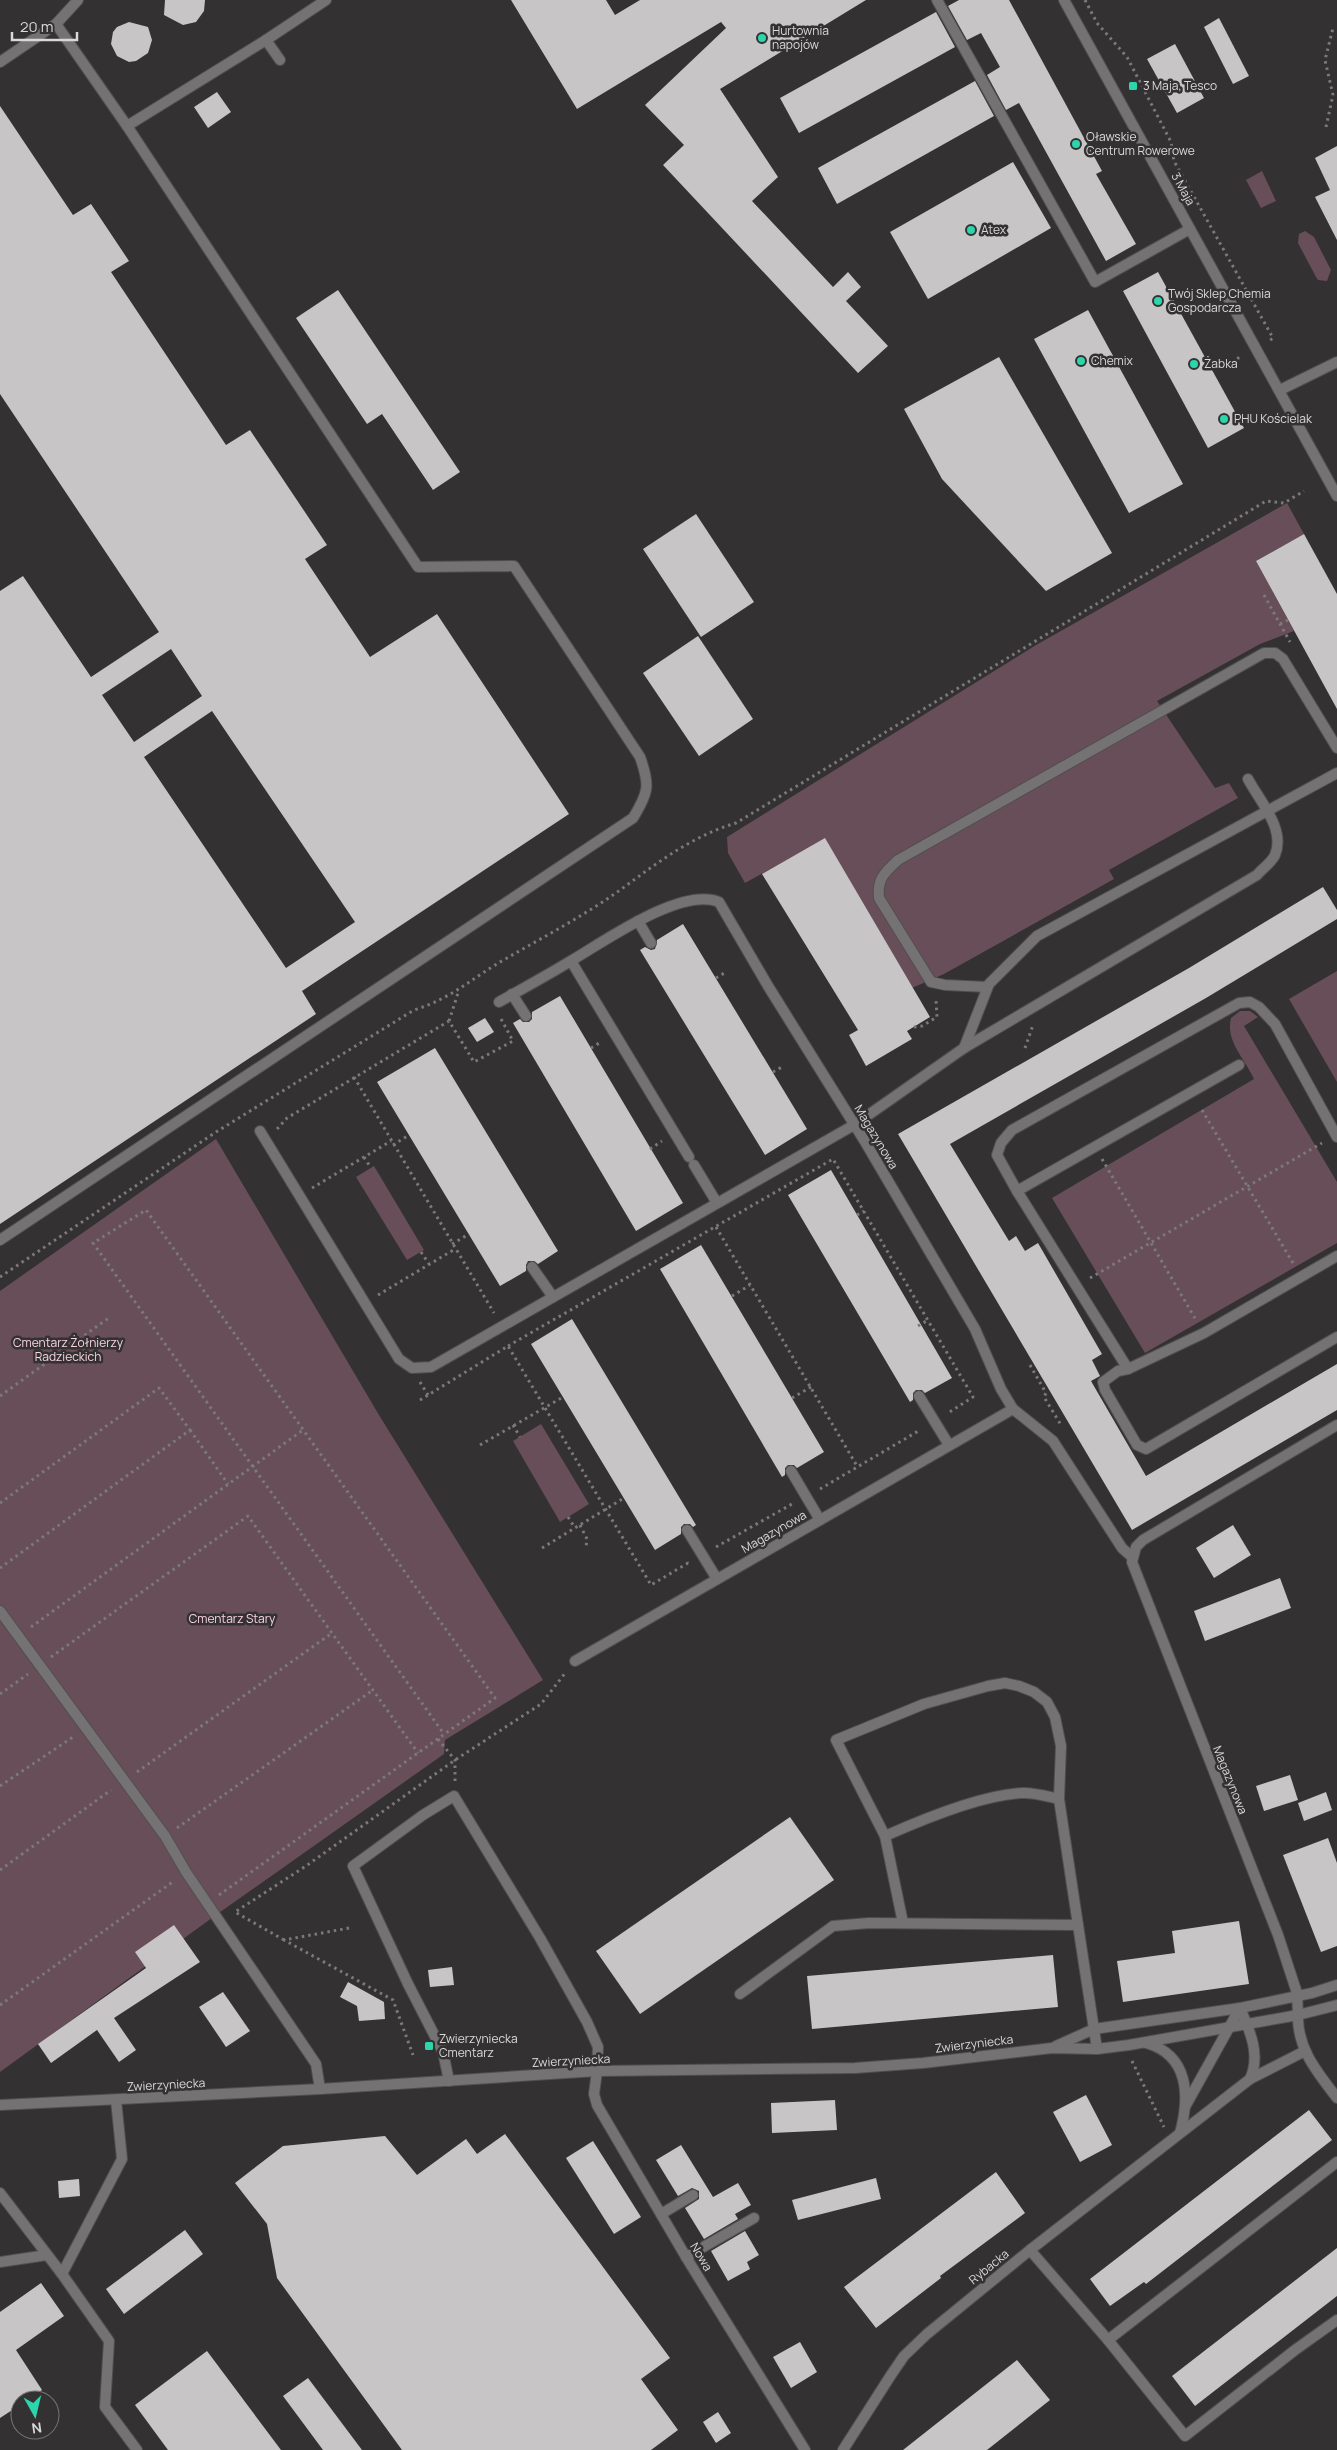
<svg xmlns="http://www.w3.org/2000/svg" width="1337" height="2450" font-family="Manrope,sans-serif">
  <rect width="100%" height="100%" fill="#343132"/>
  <g fill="#674e58">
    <polygon points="1262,171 1276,201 1261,208 1246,180"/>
    <polygon points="1305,231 1314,237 1331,270 1327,281 1318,280 1316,277 1298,243 1299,234"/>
    <polygon points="1287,503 1304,534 1256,561 1294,631 1260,644 1157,701 1215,788 1229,783 1238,798 1109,870 1114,879 944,974 912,988 825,839 745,883 728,853 727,837 1036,645"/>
    <polygon points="1337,971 1337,1082 1289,999"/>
    <path d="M1240,1011h10l8,6 -14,9 93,156v61l-192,110 -93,-155 202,-119c-9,-20 -29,-38 -23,-61z"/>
    <polygon points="216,1139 379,1415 543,1680 445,1740 444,1754 216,1915 0,2072 0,1291"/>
    <polygon points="374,1166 424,1250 407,1260 356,1177"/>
    <polygon points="541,1424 589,1504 560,1522 513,1441"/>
  </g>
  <g fill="#c8c5c6" fill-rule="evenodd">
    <polygon points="165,0 205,0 204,11 196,22 183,25 164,15"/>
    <polygon points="511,0 606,0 615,15 640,0 866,0 720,89 778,177 752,201 833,287 848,272 861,287 846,301 888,346 858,373 663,165 684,145 645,105 726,28 721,22 577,109"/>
    <polygon points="959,0 1009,0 1102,171 1096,174 1136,244 1106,261 1019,103 1006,110 987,75 1000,67 981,33 967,40 948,6"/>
    <polygon points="936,12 955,47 799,133 780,98"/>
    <polygon points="1219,18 1249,76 1233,84 1204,27"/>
    <polygon points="129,22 148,27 152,40 148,53 136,61 129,62 117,56 111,44 113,32 117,27"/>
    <polygon points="1175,44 1204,98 1177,113 1147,59"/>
    <polygon points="975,81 994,116 837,204 818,168"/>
    <polygon points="217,92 231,112 208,128 194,107"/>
    <path d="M0,106l73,109 18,-11 38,57 -18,11 115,173 24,-15 77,115 -22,14 65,98 67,-43 132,200 -267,177 14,23 -316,210v-633l23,-15 68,101 68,-45 -159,-238zM171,649l31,47 -68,46 -32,-47zM212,711l143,211 -69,46 -142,-211z"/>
    <polygon points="1337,146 1337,240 1315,197 1330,190 1315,158"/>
    <polygon points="1013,162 1051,228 928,299 890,232"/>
    <polygon points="1158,272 1244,428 1208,448 1123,291"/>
    <polygon points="338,290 460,472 433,490 382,414 367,424 296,318"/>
    <polygon points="1088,310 1183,484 1129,513 1034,339"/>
    <polygon points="999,357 1112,553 1046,591 942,479 904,409"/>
    <polygon points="696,514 754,602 701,637 643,549"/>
    <polygon points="1304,534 1337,594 1337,709 1256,561"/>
    <polygon points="698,636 753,719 699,756 643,673"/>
    <polygon points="825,838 930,1017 907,1031 912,1039 866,1066 849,1035 858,1030 762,874"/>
    <polygon points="1323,887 1337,910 1337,919 1206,998 950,1144 1009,1241 1016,1236 1025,1251 1038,1243 1102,1354 1092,1360 1100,1376 1091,1381 1146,1476 1337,1364 1337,1410 1132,1530 898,1134 1189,968"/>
    <polygon points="683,924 807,1129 765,1155 640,950 645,947 651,950 655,949 657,940"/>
    <polygon points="560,996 683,1203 636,1231 513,1023 520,1019 523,1022 529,1022 532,1019 532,1012"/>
    <polygon points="485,1018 494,1032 477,1042 468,1028"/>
    <polygon points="435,1048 558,1251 538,1264 534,1261 528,1261 526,1265 526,1271 500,1286 377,1082"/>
    <polygon points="831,1170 952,1378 925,1393 922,1390 916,1390 913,1393 913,1400 910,1402 788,1195"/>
    <polygon points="701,1245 824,1452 797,1468 794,1465 788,1465 785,1468 785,1475 782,1477 660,1269"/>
    <polygon points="572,1319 696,1525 693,1527 690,1524 684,1524 681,1527 681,1534 655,1550 531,1344"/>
    <polygon points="1233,1525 1251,1555 1214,1578 1196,1548"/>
    <polygon points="1280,1578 1291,1608 1205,1641 1194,1611"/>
    <polygon points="1290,1775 1298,1800 1264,1811 1256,1786"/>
    <polygon points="1326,1792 1332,1810 1304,1821 1298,1803"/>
    <polygon points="790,1817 834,1880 640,2014 596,1951"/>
    <polygon points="1328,1838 1337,1863 1337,1946 1321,1952 1283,1855"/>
    <polygon points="1239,1921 1249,1984 1123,2002 1117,1961 1175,1953 1172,1931"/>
    <polygon points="174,1925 200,1962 114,2018 136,2050 119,2062 97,2030 51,2063 38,2044 146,1968 135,1952"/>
    <polygon points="1053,1955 1058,2007 812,2029 807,1976"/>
    <polygon points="452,1967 454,1985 430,1987 428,1970"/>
    <polygon points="348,1982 384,2002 385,2019 359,2021 357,2006 340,1997"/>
    <polygon points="223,1992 250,2031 226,2047 199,2007"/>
    <polygon points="1086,2095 1112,2145 1080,2162 1053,2112"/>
    <polygon points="835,2100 837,2130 772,2133 771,2103"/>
    <polygon points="1309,2110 1332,2140 1146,2284 1144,2282 1110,2306 1090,2279"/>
    <polygon points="505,2134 670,2358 641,2379 678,2430 651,2450 402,2450 277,2278 267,2224 235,2183 283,2146 385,2136 417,2175 466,2139 477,2154"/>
    <polygon points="593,2141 641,2217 614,2234 566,2158"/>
    <polygon points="681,2145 713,2197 738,2183 751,2205 735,2214 738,2219 704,2239 685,2208 699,2199 699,2191 692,2188 678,2196 656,2160"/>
    <polygon points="996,2172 1025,2213 940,2276 941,2278 876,2328 844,2287"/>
    <polygon points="876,2178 881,2199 798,2220 792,2200"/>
    <polygon points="79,2179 80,2196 59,2198 58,2181"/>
    <polygon points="185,2230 203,2254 124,2314 106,2289"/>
    <polygon points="745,2231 759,2255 747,2262 750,2269 728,2281 711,2251"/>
    <polygon points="1337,2248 1337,2296 1195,2406 1172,2376"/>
    <polygon points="41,2283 64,2316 16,2350 42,2390 27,2400 20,2400 20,2405 0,2418 0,2312"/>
    <polygon points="800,2342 817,2372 791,2388 773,2357"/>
    <polygon points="207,2351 281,2450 168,2450 135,2405"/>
    <polygon points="1017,2360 1050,2400 987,2450 903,2450"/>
    <polygon points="308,2378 362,2450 323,2450 283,2396"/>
    <polygon points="718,2412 731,2433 716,2443 703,2422"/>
  </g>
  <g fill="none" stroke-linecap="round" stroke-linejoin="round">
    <defs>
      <g id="service">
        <polyline points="937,0 1095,282 1190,229"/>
        <polyline points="56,24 127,126"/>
        <polyline points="0,62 56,24 78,0"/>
        <polyline points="638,921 651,943"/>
        <polyline points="571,961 689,1157"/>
        <path d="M987,987l-42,-2 -14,-3 -52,-84c-2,-19 5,-25 19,-38l366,-207h11l8,6 54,89"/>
        <polyline points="512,994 526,1016"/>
        <path d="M499,1002c23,-13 47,-26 70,-40 33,-19 112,-76 150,-60l49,84 96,154 111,189 26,60 12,20 40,32 69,107 10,9"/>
        <path d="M964,1048l293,-173c5,-6 15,-13 18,-20 11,-26 -16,-55 -27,-76"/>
        <polyline points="260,1131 399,1359 412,1368 431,1367 854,1125 964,1048 989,984 1037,936 1337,773"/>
        <polyline points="694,1165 717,1203"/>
        <polyline points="1017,1191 997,1155 1001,1143 1012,1130 1239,1003 1250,1002 1259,1007 1275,1024 1337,1137"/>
        <path d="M0,1240l633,-422c16,-26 17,-33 7,-61l-126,-191 -96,1 -291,-441 139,-86 14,20"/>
        <polyline points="1337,1256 1204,1333 1128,1369 1118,1371 1103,1382 1105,1390 1137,1445 1146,1449 1337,1337"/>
        <polyline points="532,1267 553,1297"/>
        <polyline points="1128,1369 1017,1191 1239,1065"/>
        <polyline points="919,1396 949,1445"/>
        <polyline points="791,1471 820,1520"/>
        <polyline points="687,1530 717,1579"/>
        <polyline points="0,1611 165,1836 186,1872 316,2064 320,2089"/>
        <polyline points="575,1661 1013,1409"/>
        <path d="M885,1836c36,-16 97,-41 136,-43 12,-1 25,3 38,6"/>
        <polyline points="903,1923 885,1836 836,1740 924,1704 988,1686 1005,1683 1019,1686 1034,1692 1047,1702 1055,1717 1061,1746 1059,1799 1078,1925"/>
        <polyline points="740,1994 833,1926 869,1923 1078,1925 1097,2049"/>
        <path d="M1298,2015c-1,34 20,58 39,83"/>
        <polyline points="1250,2079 1305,2051"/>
        <polyline points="449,2081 443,2052 408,1984 353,1866 423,1815 454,1796 540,1938 587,2022 598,2047 597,2071"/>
        <polyline points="116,2100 122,2159 62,2274 109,2341 105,2407 137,2450"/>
        <polyline points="0,2193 62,2274"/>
        <polyline points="661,2214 693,2195"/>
        <polyline points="1030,2250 1108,2340 1337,2162"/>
        <polyline points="686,2257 754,2218"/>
        <polyline points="0,2262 47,2255"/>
        <polyline points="1108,2340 1185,2436 1295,2350 1337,2320"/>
      </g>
      <g id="minor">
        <polyline points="266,40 326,0"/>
        <polyline points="1280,390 1337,362"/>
        <polyline points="1298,2015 1297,1993 1278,1935 1132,1562 1136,1547 1143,1540 1337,1425"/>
        <polyline points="597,2071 594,2094 597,2105 686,2257 805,2450"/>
      </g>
      <g id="tertiary">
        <polyline points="1064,0 1337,496"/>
        <path d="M1146,2043c43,12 44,53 34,90"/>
        <polyline points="1056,2046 1094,2029 1240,2008 1312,1993 1337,1985"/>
        <polyline points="0,2105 320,2089 597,2071 855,2068 923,2063 1052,2048 1097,2049 1129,2045 1298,2015 1337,2005"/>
        <polyline points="1186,2105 1240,2008"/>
        <path d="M843,2450l48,-75 13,-19 23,-22 103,-84 220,-171c11,-24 0,-48 -10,-71"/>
      </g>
    </defs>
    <use href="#service" stroke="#524f50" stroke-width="12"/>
    <use href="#minor" stroke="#524f50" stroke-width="12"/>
    <use href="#tertiary" stroke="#524f50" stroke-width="12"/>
    <g stroke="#7c797a" stroke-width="3" stroke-dasharray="2.5 4" stroke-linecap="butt">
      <polyline points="1085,0 1097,23 1127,57 1171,142 1174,161 1273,338 1269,341"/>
      <polyline points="1326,127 1333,95 1325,60 1333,28"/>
      <polyline points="1220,368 1242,356"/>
      <polyline points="1264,595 1290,642"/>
      <polyline points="1280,624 1288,620"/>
      <polyline points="716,978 726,972"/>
      <polyline points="449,1021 459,990"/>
      <polyline points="914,1027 922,1026 937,1017 936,1000"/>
      <polyline points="591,1048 601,1042"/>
      <polyline points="1025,1048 1033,1025"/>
      <polyline points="773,1072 782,1067"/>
      <polyline points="354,1077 494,1313"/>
      <polyline points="1202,1110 1293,1263"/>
      <polyline points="277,1129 287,1118 449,1021 474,1062 513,1041 500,1017"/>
      <polyline points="393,1145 409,1135"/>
      <polyline points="650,1149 662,1141"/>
      <polyline points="364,1157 371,1168"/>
      <polyline points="1102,1159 1196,1320"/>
      <polyline points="312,1188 391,1141"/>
      <polyline points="857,1215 864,1211"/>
      <polyline points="716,1227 857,1466"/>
      <polyline points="452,1244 469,1234"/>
      <polyline points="421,1252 429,1264"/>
      <path d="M0,1277l216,-145 198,-122c39,-12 59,-33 93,-52 40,-23 82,-45 120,-73 34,-25 68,-50 109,-62l530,-322 18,2 20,-12"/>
      <polyline points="1090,1278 1322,1143"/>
      <polyline points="378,1295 455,1249"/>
      <polyline points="732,1296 750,1285"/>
      <polyline points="918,1326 928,1320"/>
      <polyline points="508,1346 833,1159 973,1397 948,1413"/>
      <polyline points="1030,1365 1046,1393 1044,1397 1061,1425"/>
      <polyline points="420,1382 428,1395"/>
      <polyline points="0,1396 110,1317"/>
      <polyline points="792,1398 811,1387"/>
      <polyline points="420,1400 508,1346 651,1585 688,1563 689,1564"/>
      <polyline points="513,1425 520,1437"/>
      <polyline points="190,1430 228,1484"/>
      <polyline points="480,1445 563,1397"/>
      <polyline points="820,1489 920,1430"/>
      <polyline points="0,1503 159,1388 190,1430 0,1568"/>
      <polyline points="568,1517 575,1528"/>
      <polyline points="580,1525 587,1539 586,1547"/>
      <polyline points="716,1547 792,1504"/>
      <polyline points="542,1548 624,1498"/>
      <polyline points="31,1627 303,1430"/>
      <polyline points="51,1657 248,1516 418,1753"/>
      <polyline points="0,1694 28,1674"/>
      <polyline points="438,1739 455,1760 455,1781"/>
      <polyline points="137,1772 332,1633"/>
      <polyline points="0,1786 73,1737"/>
      <polyline points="177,1828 373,1690"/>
      <polyline points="0,1870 111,1790"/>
      <polyline points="219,1895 495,1698 146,1210 93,1243 444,1734"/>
      <polyline points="349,1928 284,1940 393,2000 413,2055"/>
      <polyline points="284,1940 235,1912 306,1866 455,1760 541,1704 566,1672"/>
      <polyline points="0,2005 174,1881"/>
      <polyline points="1132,2061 1164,2127"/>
    </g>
    <use href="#service" stroke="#747273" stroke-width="10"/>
    <use href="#minor" stroke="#747273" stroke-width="10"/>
    <use href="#tertiary" stroke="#747273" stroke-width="10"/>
  </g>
  <g fill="#2cd5ab" stroke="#343132" stroke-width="2">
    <circle cx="762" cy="38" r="5"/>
    <rect x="1128" y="81" width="10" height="10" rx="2.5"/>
    <circle cx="1076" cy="144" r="5"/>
    <circle cx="971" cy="230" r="5"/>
    <circle cx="1158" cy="301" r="5"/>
    <circle cx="1081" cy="361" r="5"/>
    <circle cx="1194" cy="364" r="5"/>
    <circle cx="1224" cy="419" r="5"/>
    <rect x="424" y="2041" width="10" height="10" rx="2.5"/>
  </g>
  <g text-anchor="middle" stroke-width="5" stroke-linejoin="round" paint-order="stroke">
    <g font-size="12" fill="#dad8d9" stroke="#343132" text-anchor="start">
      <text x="772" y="35">Hurtownia<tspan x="772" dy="14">napojów</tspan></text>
      <text x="1143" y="90">3 Maja, Tesco</text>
      <text x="1086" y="141">Oławskie<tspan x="1086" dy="14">Centrum Rowerowe</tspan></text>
      <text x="981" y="234">Atex</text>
      <text x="1168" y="298">Twój Sklep Chemia<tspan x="1168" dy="14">Gospodarcza</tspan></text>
      <text x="1091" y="365">Chemix</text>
      <text x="1204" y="368">Żabka</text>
      <text x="1234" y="423">PHU Kościelak</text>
      <text x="439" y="2043">Zwierzyniecka<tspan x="439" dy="14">Cmentarz</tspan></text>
    </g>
    <g font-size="12" fill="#dad8d9" stroke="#343132">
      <text transform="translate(1183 189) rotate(61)" y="4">3 Maja</text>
      <text transform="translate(876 1137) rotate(59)" y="4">Magazynowa</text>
      <text transform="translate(774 1532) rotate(-30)" y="4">Magazynowa</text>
      <text transform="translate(1230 1780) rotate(68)" y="4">Magazynowa</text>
      <text transform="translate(974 2044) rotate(-7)" y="4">Zwierzyniecka</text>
      <text transform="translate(571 2061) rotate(-3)" y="4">Zwierzyniecka</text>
      <text transform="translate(166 2085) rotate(-3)" y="4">Zwierzyniecka</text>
      <text transform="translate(701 2257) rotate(59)" y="4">Nowa</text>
      <text transform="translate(989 2267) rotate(-39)" y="4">Rybacka</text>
    </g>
    <g font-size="12" fill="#f9d2e2" stroke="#343132">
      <text x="68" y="1347">Cmentarz Żołnierzy<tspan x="68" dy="14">Radzieckich</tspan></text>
      <text x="232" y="1623">Cmentarz Stary</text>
    </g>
  </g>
  <g transform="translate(35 2415) rotate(172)"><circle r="24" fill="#343132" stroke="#767475"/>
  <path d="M0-4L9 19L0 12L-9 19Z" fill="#2cd5ab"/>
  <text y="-8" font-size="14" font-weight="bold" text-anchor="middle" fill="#dad8d9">N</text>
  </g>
  <path d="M12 32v8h65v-8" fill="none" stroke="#dad8d9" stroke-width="2.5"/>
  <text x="20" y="32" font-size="15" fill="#dad8d9" stroke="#343132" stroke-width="4" paint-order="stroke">20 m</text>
</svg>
